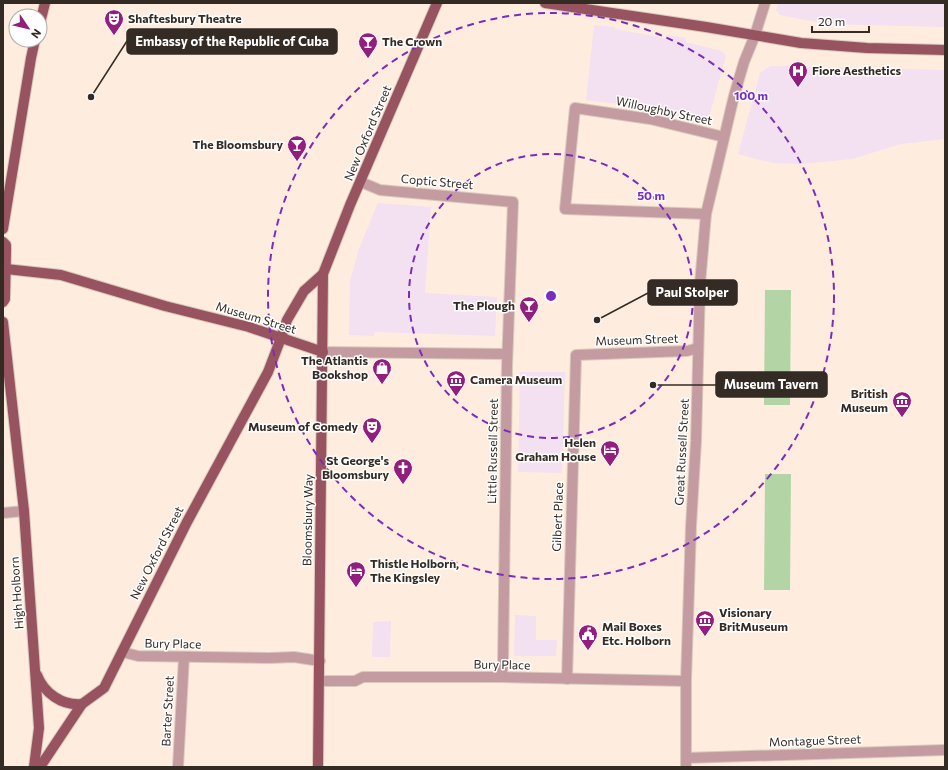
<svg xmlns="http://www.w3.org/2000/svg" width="948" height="770" font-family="Commissioner,sans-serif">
  <rect width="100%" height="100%" fill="#feedde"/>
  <g fill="#f3e0f0">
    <polygon points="778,3 945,3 945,27 825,24 780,15 776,10"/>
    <polygon points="594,25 615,27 615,29 665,38 666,35 686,38 686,42 722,51 726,56 707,124 645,107 586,100"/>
    <polygon points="770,66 945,70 945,139 901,144 852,159 801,164 772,163 738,154 760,73"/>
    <polygon points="378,203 431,207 425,293 497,297 495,336 375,332 374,336 349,335 350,281 359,249"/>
    <polygon points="520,372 565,372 562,473 518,472"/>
    <polygon points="515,615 536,616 536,640 557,640 556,656 514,656"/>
    <polygon points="391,621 390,657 372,657 373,622"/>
  </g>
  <g fill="#b3d5a6">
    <polygon points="765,290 791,290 790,405 764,405"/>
    <polygon points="765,474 791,474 790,590 764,590"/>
  </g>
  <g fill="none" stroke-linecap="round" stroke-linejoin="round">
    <defs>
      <g id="minor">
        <polyline points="361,182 380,190 513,202 507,366 503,665 501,677"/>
        <polyline points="706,214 565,209 575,108 650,119 724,137"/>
        <polyline points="323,352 507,354"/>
        <polyline points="3,513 24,511"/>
        <polyline points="122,652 138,656 270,658 294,657 320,661"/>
        <polyline points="567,679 576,355 687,351 698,348"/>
        <polyline points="319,681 355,681 363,677 501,677 686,681"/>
        <polyline points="178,767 184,657"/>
      </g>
      <g id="tertiary">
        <polyline points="686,758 945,750"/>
        <polyline points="686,767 686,681 691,526 696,441 700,284 706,214 734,96 744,62 755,35 765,3"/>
      </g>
      <g id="primary">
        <polyline points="545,3 706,27 801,43 867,48 945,50"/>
        <polyline points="40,23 45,3"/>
        <polyline points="3,229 31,58 35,40"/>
        <polyline points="3,242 6,245 6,251 5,299 3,302"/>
        <polyline points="6,269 61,275 165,306 249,327 323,352"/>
        <polyline points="3,322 24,511 39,728 34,767"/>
        <path d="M37,675c7,18 25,31 45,29"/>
        <polyline points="40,767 82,704 104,688 187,522 268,372 281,338 287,320 304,291 323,274"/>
        <polyline points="318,767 323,274 350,205 437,3"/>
      </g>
    </defs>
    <use href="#minor" stroke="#d9cabd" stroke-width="12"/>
    <use href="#tertiary" stroke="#d9cabd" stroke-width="12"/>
    <use href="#primary" stroke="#d9cabd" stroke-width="12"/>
    <use href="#minor" stroke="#c49ba1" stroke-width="10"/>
    <use href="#tertiary" stroke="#c49ba1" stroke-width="10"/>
    <use href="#primary" stroke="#985360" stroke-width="10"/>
  </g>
  <g fill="none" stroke="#7b2cbf" stroke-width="2" stroke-dasharray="7 5">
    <circle cx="551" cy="296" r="142"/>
    <circle cx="551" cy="296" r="283"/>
  </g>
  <defs>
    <symbol id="theatre-pin" viewBox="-11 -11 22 30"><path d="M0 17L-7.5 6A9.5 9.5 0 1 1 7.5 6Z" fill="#921f7d" stroke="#fefefe"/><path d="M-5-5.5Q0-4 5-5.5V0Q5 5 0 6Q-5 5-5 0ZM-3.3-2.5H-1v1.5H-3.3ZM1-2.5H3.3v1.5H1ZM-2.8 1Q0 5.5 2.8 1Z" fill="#fff"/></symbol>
    <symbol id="bar-pin" viewBox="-11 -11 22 30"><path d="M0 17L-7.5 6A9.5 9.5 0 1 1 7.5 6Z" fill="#921f7d" stroke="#fefefe"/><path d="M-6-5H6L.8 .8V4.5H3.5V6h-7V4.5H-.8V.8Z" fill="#fff"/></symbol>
    <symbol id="hospital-pin" viewBox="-11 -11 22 30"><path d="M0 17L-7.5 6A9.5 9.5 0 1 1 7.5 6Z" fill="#921f7d" stroke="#fefefe"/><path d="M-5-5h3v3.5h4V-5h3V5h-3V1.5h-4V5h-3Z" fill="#fff"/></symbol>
    <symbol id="shop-pin" viewBox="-11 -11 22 30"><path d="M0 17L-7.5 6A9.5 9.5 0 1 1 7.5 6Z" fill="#921f7d" stroke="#fefefe"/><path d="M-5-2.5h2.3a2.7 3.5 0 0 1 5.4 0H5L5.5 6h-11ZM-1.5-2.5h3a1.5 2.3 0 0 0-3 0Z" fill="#fff"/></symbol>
    <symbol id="museum-pin" viewBox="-11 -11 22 30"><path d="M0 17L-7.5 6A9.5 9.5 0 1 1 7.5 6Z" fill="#921f7d" stroke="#fefefe"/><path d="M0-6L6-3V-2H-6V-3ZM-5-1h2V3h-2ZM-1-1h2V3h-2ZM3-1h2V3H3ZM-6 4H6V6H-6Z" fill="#fff"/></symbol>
    <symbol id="hotel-pin" viewBox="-11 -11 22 30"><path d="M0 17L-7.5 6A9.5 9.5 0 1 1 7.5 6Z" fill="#921f7d" stroke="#fefefe"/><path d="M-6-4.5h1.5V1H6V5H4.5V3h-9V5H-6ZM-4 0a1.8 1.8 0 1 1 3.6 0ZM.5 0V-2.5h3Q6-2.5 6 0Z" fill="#fff"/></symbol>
    <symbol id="church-pin" viewBox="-11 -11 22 30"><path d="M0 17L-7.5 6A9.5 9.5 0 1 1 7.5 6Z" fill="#921f7d" stroke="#fefefe"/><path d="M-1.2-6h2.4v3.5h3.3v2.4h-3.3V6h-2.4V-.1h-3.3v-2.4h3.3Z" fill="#fff"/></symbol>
    <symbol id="civic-pin" viewBox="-11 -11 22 30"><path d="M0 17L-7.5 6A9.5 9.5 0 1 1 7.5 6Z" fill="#921f7d" stroke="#fefefe"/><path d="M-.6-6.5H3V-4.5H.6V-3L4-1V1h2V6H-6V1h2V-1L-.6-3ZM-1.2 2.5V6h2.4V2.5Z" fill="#fff"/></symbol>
  </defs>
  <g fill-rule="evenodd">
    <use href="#theatre-pin" x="103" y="8" width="22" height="30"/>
    <use href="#bar-pin" x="357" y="31" width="22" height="30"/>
    <use href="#hospital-pin" x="787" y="60" width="22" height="30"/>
    <use href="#bar-pin" x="286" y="134" width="22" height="30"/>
    <use href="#bar-pin" x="518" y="295" width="22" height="30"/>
    <use href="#shop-pin" x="371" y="357" width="22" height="30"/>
    <use href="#museum-pin" x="445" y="369" width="22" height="30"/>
    <use href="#museum-pin" x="891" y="390" width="22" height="30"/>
    <use href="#theatre-pin" x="361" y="416" width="22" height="30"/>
    <use href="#hotel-pin" x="599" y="439" width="22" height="30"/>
    <use href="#church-pin" x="392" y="457" width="22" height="30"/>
    <use href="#hotel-pin" x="345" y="560" width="22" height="30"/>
    <use href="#museum-pin" x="694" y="609" width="22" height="30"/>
    <use href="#civic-pin" x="577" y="623" width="22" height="30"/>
  </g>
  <g text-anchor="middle" stroke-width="3" stroke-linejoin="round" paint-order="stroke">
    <g font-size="12" font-weight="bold" fill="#332b24" stroke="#fefefe" text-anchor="start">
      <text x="128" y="23">Shaftesbury Theatre</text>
      <text x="382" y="46">The Crown</text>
      <text x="812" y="75">Fiore Aesthetics</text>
      <text x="283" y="149" text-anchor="end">The Bloomsbury</text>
      <text x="515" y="310" text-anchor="end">The Plough</text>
      <text x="368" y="365" text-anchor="end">The Atlantis<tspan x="368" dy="14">Bookshop</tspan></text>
      <text x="470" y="384">Camera Museum</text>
      <text x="888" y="398" text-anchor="end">British<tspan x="888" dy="14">Museum</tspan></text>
      <text x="358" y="431" text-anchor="end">Museum of Comedy</text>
      <text x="596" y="447" text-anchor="end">Helen<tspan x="596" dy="14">Graham House</tspan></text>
      <text x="389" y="465" text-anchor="end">St George's<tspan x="389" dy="14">Bloomsbury</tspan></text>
      <text x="370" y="568">Thistle Holborn,<tspan x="370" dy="14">The Kingsley</tspan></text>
      <text x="719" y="617">Visionary<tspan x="719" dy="14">BritMuseum</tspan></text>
      <text x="602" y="631">Mail Boxes<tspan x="602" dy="14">Etc. Holborn</tspan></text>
    </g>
    <g font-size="12" fill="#332b24" stroke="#fefefe">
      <text transform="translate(664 111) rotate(12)" y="4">Willoughby Street</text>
      <text transform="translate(368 133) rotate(-67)" y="4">New Oxford Street</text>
      <text transform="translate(437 182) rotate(5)" y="4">Coptic Street</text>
      <text transform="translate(256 318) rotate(17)" y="4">Museum Street</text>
      <text transform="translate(637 340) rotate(-2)" y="4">Museum Street</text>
      <text transform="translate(493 451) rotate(-89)" y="4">Little Russell Street</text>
      <text transform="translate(682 452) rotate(-87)" y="4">Great Russell Street</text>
      <text transform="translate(558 517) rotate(-88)" y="4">Gilbert Place</text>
      <text transform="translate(308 520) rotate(-89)" y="4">Bloomsbury Way</text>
      <text transform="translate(157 553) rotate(-63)" y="4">New Oxford Street</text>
      <text transform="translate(17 593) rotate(-94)" y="4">High Holborn</text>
      <text transform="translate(173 644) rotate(1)" y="4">Bury Place</text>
      <text transform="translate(502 665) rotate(1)" y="4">Bury Place</text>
      <text transform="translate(168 711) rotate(-87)" y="4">Barter Street</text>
      <text transform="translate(815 741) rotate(-2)" y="4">Montague Street</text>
    </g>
  </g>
  <circle cx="551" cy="296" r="6" fill="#7b2cbf" stroke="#fefefe" stroke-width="2"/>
  <g font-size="12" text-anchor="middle" font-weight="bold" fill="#7b2cbf" stroke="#fefefe" stroke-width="3" stroke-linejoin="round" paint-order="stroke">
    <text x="751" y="100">100 m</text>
    <text x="651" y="200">50 m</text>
  </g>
  <path fill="none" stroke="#332b24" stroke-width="1.5" d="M91 97L127 41M597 320L648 293M653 385L716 385"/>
  <g fill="#332b24" stroke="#fefefe" stroke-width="1.5">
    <circle cx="91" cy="97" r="4"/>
    <circle cx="597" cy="320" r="4"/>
    <circle cx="653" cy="385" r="4"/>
  </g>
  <g fill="#332b24" stroke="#332b24" stroke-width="1.5">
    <rect x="127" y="29" width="210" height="25" rx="4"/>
    <rect x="648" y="280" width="89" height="25" rx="4"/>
    <rect x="716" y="372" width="111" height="25" rx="4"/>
  </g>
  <g font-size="13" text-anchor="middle" font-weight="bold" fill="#fff">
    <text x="232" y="46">Embassy of the Republic of Cuba</text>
    <text x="692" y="297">Paul Stolper</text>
    <text x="771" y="389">Museum Tavern</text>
  </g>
  <rect width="948" height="770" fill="none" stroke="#332b24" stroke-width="8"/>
  <g transform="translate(28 28) rotate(125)"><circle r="19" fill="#fefefe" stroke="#adaaa7"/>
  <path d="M0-3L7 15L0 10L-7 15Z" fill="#921f7d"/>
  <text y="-6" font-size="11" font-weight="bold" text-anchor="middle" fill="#332b24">N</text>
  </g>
  <path d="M812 26v6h57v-6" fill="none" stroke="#332b24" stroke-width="2"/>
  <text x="818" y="26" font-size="12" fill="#332b24" stroke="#fefefe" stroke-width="3" paint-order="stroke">20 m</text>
</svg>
